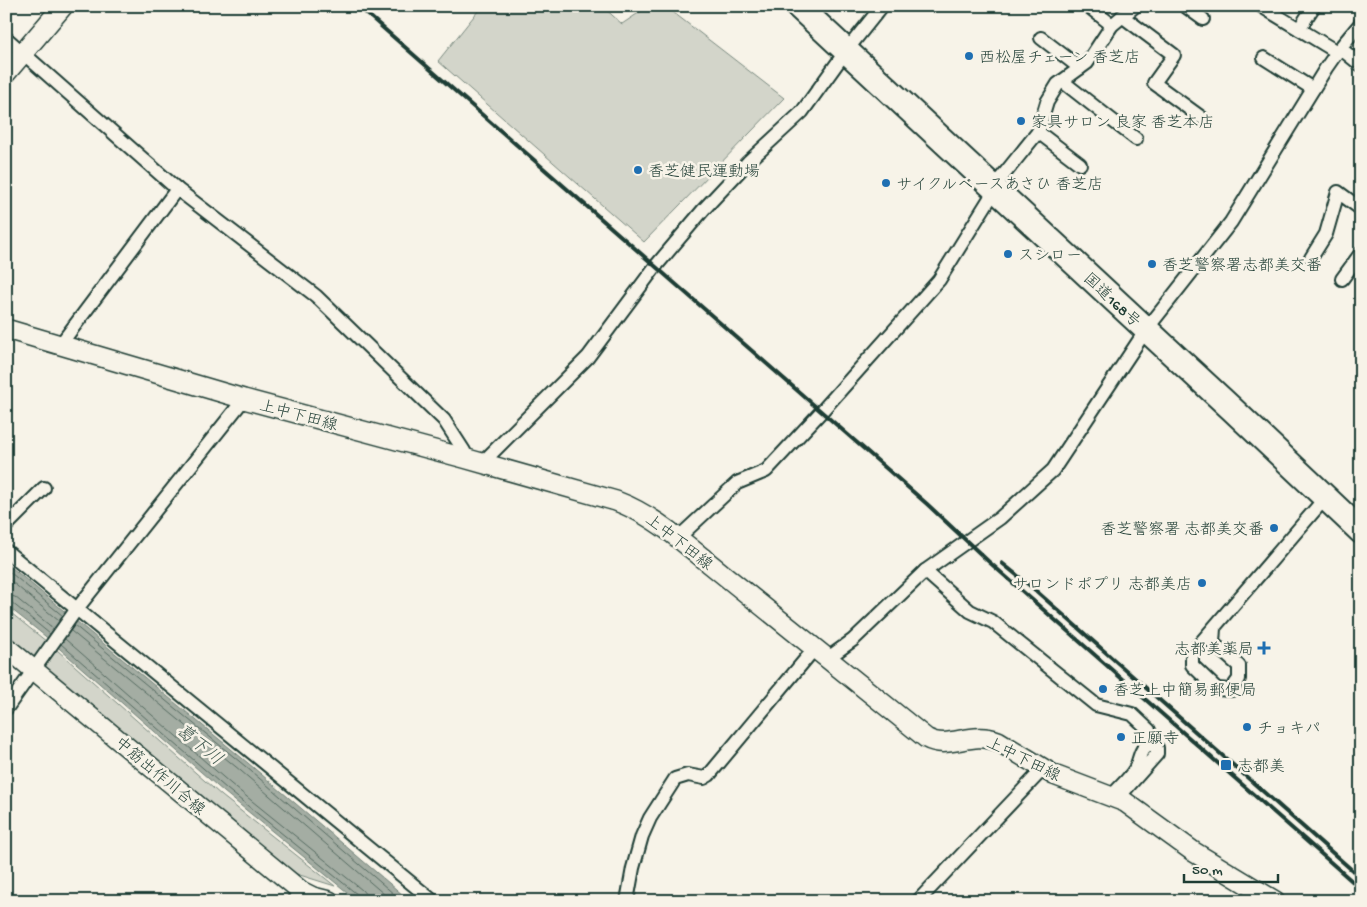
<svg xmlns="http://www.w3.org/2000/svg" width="1367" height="907" font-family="'Gochi Hand','Klee One',sans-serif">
  <rect width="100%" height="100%" fill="#f7f3e8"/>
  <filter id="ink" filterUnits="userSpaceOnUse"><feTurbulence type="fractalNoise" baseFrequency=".02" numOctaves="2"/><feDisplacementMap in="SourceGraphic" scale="10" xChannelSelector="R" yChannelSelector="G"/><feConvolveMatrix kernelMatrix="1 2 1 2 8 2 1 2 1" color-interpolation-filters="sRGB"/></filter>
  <g filter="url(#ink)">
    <g fill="#d3d5ca" stroke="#79897f">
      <polygon points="482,6 602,6 622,24 649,6 665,6 784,98 644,242 438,61"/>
      <polygon points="6,609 57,650 222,796 335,886 287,871 6,641"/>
    </g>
    <polygon fill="#a4ada3" stroke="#6f8077" points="6,563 248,763 410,901 358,901 224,792 45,636 6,605"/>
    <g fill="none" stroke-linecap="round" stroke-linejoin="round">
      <g stroke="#546a60" stroke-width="1">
        <polyline points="6,569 63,616"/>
        <polyline points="6,577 59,621"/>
        <polyline points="6,595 15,597 54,629"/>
        <polyline points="6,601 11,602 50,634"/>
        <polyline points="74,625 245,766 402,901"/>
        <polyline points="71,631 241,771 392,901"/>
        <polyline points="65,639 231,784 362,890 366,895 367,901"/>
        <polyline points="61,644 227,789 358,895 360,901"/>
      </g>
      <defs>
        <g id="street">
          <polyline points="1088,6 1112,25"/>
          <polyline points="1185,6 1203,19"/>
          <polyline points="1261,6 1337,52"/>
          <polyline points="1122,16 1174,55 1154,83 1202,118"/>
          <polyline points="1299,29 1314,6"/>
          <polyline points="6,38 177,189 316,296 444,420 464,451 464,458"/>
          <polyline points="1041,38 1080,68"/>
          <polyline points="1340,48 1361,65"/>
          <polyline points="1264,58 1313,89"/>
          <polyline points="1062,81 1136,139"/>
          <polyline points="1038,132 1080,164"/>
          <polyline points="993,188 1038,132 1047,102 1058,84 1087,63 1112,25 1135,6"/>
          <polyline points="1311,258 1326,234 1338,192 1361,209"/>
          <polyline points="1342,279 1361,253"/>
          <polyline points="60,345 177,189"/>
          <polyline points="482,463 588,357 655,267 704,209 748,162 802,112 846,51 882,6"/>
          <polyline points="6,526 44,488"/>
          <polyline points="678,538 737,483 766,471 821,412 939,280 995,190"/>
          <polyline points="6,551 433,901"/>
          <polyline points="925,571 970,611 993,622 1096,705 1132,714 1149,730 1151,744"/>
          <polyline points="1214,628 1213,643 1239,666 1239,679 1231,690 1217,689 1192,665 1192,653 1326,497"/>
          <polyline points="828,658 853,640 925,571 1000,518 1053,470 1146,330 1231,222 1326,68 1340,48 1361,23"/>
          <polyline points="6,709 76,610 244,399"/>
          <path d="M1112,796c7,-9 17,-17 23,-27 6,-10 3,-21 16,-25l6,4v6l-40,45"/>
          <polyline points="293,901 301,891"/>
          <polyline points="627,901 633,868 642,836 650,818 675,779 688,775 704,778 709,775 815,648"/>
          <polyline points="918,901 1043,769"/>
        </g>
        <g id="secondary">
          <polyline points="6,73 63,6"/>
          <path d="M6,329l238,70 220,59 152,43c24,9 42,21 62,37l248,200c23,13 44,-8 72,3l56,34 71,27 69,50 81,49"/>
          <polyline points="6,647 301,891 313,897 329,901"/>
        </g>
        <polyline id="highway" points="798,6 1232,409 1361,531"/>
      </defs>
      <use href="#street" stroke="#1f3d34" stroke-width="16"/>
      <use href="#secondary" stroke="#1f3d34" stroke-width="22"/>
      <use href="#highway" stroke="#1f3d34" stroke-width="28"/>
      <use href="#street" stroke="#f7f3e8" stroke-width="12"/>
      <use href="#secondary" stroke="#f7f3e8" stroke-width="19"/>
      <use href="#highway" stroke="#f7f3e8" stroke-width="24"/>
      <g stroke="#1f3d34" stroke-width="4">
        <polyline points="358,6 927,504 988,561 1361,889"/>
        <polyline points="1002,563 1034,589 1361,878"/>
      </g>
    </g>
  </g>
  <g fill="#1f6fb2" stroke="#f7f3e8" stroke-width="2">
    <circle cx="969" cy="56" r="5"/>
    <circle cx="1021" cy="121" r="5"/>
    <circle cx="638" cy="170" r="5"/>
    <circle cx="886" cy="183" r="5"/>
    <circle cx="1008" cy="254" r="5"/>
    <circle cx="1152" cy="264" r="5"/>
    <circle cx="1274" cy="528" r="5"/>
    <circle cx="1202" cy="583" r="5"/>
    <path d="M1261.5 640.5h5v5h5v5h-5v5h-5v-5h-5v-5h5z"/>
    <circle cx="1103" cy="689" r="5"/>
    <circle cx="1247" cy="727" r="5"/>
    <circle cx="1121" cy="737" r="5"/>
    <rect x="1220" y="759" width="12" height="12" rx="2.5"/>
  </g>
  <g text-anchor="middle" stroke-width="5" stroke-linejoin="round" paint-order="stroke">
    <g font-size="16" fill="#1f3d34" stroke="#f7f3e8" text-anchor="start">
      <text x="979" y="62">西松屋チェーン 香芝店</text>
      <text x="1031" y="127">家具サロン 良家 香芝本店</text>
      <text x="648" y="176">香芝健民運動場</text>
      <text x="896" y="189">サイクルベースあさひ 香芝店</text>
      <text x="1018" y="260">スシロー</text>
      <text x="1162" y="270">香芝警察署志都美交番</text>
      <text x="1264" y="534" text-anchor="end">香芝警察署 志都美交番</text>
      <text x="1192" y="589" text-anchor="end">サロンドポプリ 志都美店</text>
      <text x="1254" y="654" text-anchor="end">志都美薬局</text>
      <text x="1113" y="695">香芝上中簡易郵便局</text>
      <text x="1257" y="733">チョキパ</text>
      <text x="1131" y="743">正願寺</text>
      <text x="1237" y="771">志都美</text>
    </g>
    <g font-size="16" fill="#1f3d34" stroke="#f7f3e8">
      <text transform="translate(1113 299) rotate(43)" y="6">国道168号</text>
      <text transform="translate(299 414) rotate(15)" y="6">上中下田線</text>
      <text transform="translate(680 541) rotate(38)" y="6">上中下田線</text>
      <text transform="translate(1024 758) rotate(26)" y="6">上中下田線</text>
      <text transform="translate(161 775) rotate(40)" y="6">中筋出作川合線</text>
    </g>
    <g font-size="18" font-style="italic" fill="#405950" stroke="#f7f3e8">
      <text transform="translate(200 744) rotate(39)" y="6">葛下川</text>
    </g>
  </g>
  <rect width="1367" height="907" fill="none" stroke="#f7f3e8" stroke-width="25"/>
  <rect x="12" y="12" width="1342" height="882" fill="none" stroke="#1f3d34" stroke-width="2" filter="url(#ink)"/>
  <path d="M1184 874v8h94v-8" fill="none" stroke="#1f3d34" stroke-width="2.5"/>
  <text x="1192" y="874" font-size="15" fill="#1f3d34" stroke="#f7f3e8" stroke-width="4" paint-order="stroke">50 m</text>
</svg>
